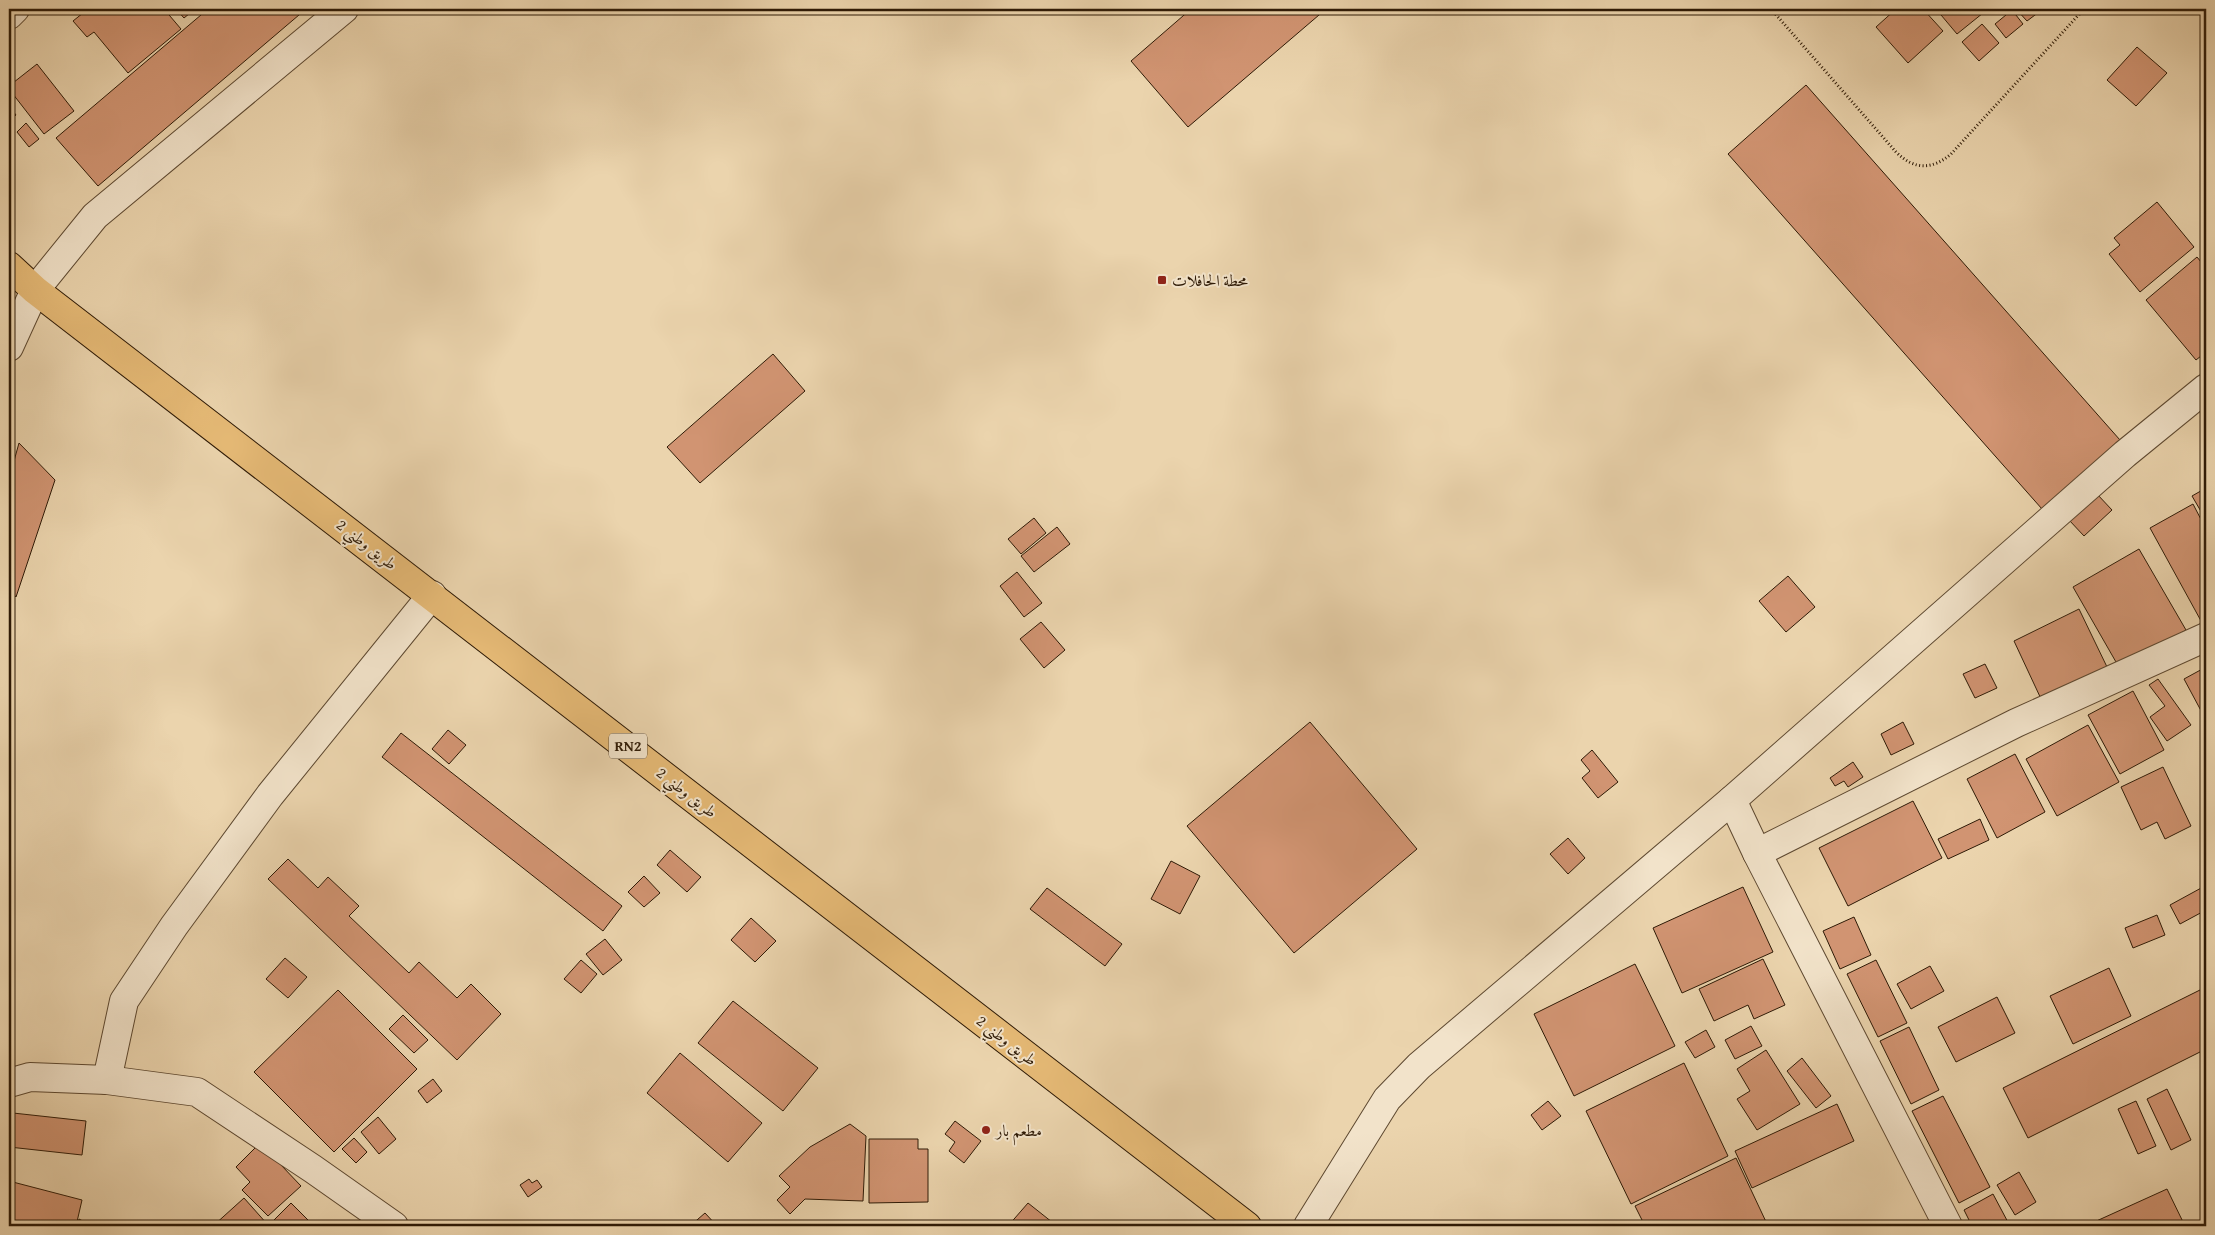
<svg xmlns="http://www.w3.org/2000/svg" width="2215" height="1235" font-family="'Gentium Book Plus',Amiri,serif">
  <rect width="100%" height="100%" fill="#ebd4ad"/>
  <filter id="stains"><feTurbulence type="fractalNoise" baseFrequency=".004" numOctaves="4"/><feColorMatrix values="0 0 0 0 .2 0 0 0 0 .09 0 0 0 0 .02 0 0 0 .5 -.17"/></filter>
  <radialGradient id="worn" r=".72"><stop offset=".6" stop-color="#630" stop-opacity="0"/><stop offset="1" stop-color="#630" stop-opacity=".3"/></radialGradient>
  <g fill="#d19472" stroke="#2e1a06">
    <polygon points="88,9 164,9 181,29 128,73 94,32 87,37 73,21"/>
    <polygon points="176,9 195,9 184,18"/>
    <polygon points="208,9 306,9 98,186 56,138"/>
    <polygon points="1191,9 1326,9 1188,127 1131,61"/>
    <polygon points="1896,9 1923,9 1943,31 1908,63 1876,27"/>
    <polygon points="1936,9 1988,9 1957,34"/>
    <polygon points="2016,9 2043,9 2027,21"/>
    <polygon points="2012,10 2023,24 2006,38 1995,24"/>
    <polygon points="1982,24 1999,43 1979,61 1962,42"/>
    <polygon points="2137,47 2167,73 2136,106 2107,80"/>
    <polygon points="37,64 74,111 44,134 9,89 9,86"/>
    <polygon points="1806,85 2120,440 2042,509 1728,154"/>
    <polygon points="9,106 16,115 9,121"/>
    <polygon points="26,123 39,139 29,147 17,132"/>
    <polygon points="2157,202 2194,247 2140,292 2109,254 2120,245 2114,238"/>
    <polygon points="2197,257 2206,268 2206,352 2196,360 2146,300"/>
    <polygon points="773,354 805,391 700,483 667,447"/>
    <polygon points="19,443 55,480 16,597 9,589 9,479"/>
    <polygon points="2206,488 2206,520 2192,496"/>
    <polygon points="2097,494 2112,510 2084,536 2069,520"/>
    <polygon points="2193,504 2206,529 2206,630 2150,528"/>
    <polygon points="1034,518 1046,533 1021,554 1008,539"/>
    <polygon points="1057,527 1070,544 1034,572 1021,556"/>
    <polygon points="2139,549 2186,630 2120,669 2073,587"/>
    <polygon points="1017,572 1042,603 1024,617 1000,586"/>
    <polygon points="1788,576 1815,607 1786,632 1759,601"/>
    <polygon points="2079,609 2108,669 2042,701 2014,641"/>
    <polygon points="1041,622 1065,650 1044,668 1020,639"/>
    <polygon points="1985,664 1997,688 1975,698 1963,674"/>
    <polygon points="2206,667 2206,720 2184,679"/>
    <polygon points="2158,679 2191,725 2167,741 2150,717 2165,706 2149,685"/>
    <polygon points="2133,691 2164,750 2120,774 2088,715"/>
    <polygon points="1310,722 1417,849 1294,953 1187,826"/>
    <polygon points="1903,722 1914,744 1891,755 1881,734"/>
    <polygon points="2088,725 2119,782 2057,816 2026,759"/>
    <polygon points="448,730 466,745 449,764 432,749"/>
    <polygon points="401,733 622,906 603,931 382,757"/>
    <polygon points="1592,750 1618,782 1598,798 1582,778 1590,771 1581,760"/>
    <polygon points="2015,754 2045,812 1997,838 1967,779"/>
    <polygon points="1853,762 1863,777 1848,787 1844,781 1835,786 1830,778"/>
    <polygon points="2163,767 2191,826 2165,839 2157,822 2141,830 2121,787"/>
    <polygon points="1913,801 1942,858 1848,906 1819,848"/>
    <polygon points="1980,819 1989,840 1948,859 1938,839"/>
    <polygon points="1568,838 1585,858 1568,874 1550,854"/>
    <polygon points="670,850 701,877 687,892 657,865"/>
    <polygon points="288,859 318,888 328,877 359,906 349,916 409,973 419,962 457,998 471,984 501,1014 457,1060 268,879"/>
    <polygon points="1171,861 1200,876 1180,914 1151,899"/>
    <polygon points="644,876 660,893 644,907 628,892"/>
    <polygon points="1743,887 1773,952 1682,993 1653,928"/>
    <polygon points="2203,887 2206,894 2206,910 2180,924 2170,905"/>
    <polygon points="1047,888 1122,944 1105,966 1030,909"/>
    <polygon points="2157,915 2165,935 2133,948 2125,928"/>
    <polygon points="1854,917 1871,955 1840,969 1823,931"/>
    <polygon points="751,918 776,941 755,962 731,940"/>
    <polygon points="605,939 622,960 603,975 586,954"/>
    <polygon points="285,958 307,977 288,998 266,979"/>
    <polygon points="1763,959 1785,1005 1754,1019 1748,1005 1714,1021 1699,989"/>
    <polygon points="581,960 597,974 581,993 564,979"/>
    <polygon points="1876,960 1907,1023 1878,1037 1847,974"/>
    <polygon points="1635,964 1675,1046 1574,1096 1534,1014"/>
    <polygon points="1930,966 1944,991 1911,1009 1897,984"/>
    <polygon points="2109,968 2131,1016 2073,1044 2050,996"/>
    <polygon points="2206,987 2206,1049 2028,1138 2003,1088"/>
    <polygon points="338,990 417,1069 334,1152 254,1072"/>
    <polygon points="1997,997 2015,1033 1956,1062 1938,1027"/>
    <polygon points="733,1001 818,1068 783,1111 698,1043"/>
    <polygon points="403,1015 428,1040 414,1053 389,1029"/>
    <polygon points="1751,1026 1762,1046 1735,1059 1725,1040"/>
    <polygon points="1909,1027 1939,1090 1911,1104 1880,1041"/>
    <polygon points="1706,1030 1715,1047 1695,1058 1685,1042"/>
    <polygon points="1766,1050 1800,1104 1757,1130 1737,1099 1750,1091 1737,1069"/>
    <polygon points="680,1053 762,1123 728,1162 647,1093"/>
    <polygon points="1802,1058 1831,1096 1816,1108 1787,1071"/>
    <polygon points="1684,1063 1728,1156 1631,1204 1586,1111"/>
    <polygon points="433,1079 442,1091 427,1103 418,1091"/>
    <polygon points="2167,1089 2191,1140 2171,1150 2147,1099"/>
    <polygon points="1943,1096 1990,1187 1959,1203 1912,1111"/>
    <polygon points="1548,1101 1561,1116 1542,1130 1531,1115"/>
    <polygon points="2136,1101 2156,1146 2138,1154 2118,1109"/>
    <polygon points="1837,1104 1854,1141 1752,1188 1735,1151"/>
    <polygon points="13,1113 86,1121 82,1155 9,1147"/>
    <polygon points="378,1117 396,1139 379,1154 361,1132"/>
    <polygon points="955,1121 981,1141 964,1163 949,1151 955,1142 945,1134"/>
    <polygon points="850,1124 866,1136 863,1201 805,1199 790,1214 777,1200 790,1187 779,1176 810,1147"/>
    <polygon points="354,1138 367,1152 356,1163 342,1149"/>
    <polygon points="869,1139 918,1139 918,1149 928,1149 928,1202 869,1203"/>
    <polygon points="260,1143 301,1186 268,1216 242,1190 250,1182 236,1167"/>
    <polygon points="1736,1158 1768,1226 1645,1226 1635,1206"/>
    <polygon points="2019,1172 2036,1202 2015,1215 1997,1185"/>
    <polygon points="529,1179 532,1183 537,1180 542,1187 528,1197 520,1185"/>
    <polygon points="9,1181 82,1200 76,1226 9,1226"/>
    <polygon points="2167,1189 2185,1226 2094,1226 2092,1223"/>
    <polygon points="1993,1194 2010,1226 1972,1226 1964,1210"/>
    <polygon points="244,1198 268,1225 213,1226"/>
    <polygon points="291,1203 314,1226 268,1226"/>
    <polygon points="1028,1203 1057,1226 1008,1226"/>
    <polygon points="705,1213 717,1226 690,1226"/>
    <polygon points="79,1219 92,1226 77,1226"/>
  </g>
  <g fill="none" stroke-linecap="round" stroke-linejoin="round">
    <defs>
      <g id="minor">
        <polyline points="9,15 15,9"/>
        <polyline points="9,347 35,290 95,216 344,9"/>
        <polyline points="1732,800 1757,853 1948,1226"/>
        <polyline points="1757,853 2016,723 2206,637"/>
        <polyline points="107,1080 124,1001 174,926 270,795 432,595"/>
        <polyline points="9,1083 30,1077 107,1080 197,1092 313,1169 394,1226"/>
        <polyline points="1308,1226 1387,1099 1419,1066 1732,800 2125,454 2206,388"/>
      </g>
      <polyline id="highway" points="9,266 35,290 1247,1226"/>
    </defs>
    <use href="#minor" stroke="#5d4830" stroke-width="30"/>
    <use href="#highway" stroke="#2e1a06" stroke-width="30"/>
    <path stroke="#2e1a06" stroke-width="3" stroke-dasharray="1 2.5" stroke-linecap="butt" d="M1771,9l125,143c18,18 36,18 55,2l133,-145"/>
    <use href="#minor" stroke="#f2e3ca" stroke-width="28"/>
    <use href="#highway" stroke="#e6ba76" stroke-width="28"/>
  </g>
  <g fill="#8f2418" stroke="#f2e3ca" stroke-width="2">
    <rect x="1157" y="275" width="10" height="10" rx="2.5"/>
    <circle cx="986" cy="1130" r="5"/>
  </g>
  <g text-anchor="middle" stroke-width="4" stroke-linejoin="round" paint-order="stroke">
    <rect fill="#f2e3ca" stroke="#695641" stroke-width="1" x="609" y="733.5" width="38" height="25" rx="4"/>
    <g font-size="15" font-weight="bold" fill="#2e1a06">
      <text x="628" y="751">RN2</text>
    </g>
    <g font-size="16" fill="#2e1a06" stroke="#f2e3ca" text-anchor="start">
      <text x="1172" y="286">محطة الحافلات</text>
      <text x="996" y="1136">مطعم بار</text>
    </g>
    <g font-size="16" fill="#2e1a06" stroke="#f2e3ca">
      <text transform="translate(367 544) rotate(38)" y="6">طريق وطني 2</text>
      <text transform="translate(687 792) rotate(38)" y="6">طريق وطني 2</text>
      <text transform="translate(1007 1040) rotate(38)" y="6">طريق وطني 2</text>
    </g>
  </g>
  <rect width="2215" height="1235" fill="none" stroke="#ebd4ad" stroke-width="30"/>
  <rect x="10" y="10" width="2195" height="1215" fill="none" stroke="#2e1a06" stroke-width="2.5"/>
  <rect x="15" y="15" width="2185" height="1205" fill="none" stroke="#2e1a06"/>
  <rect width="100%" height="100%" filter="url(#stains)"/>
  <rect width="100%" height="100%" fill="url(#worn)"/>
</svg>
